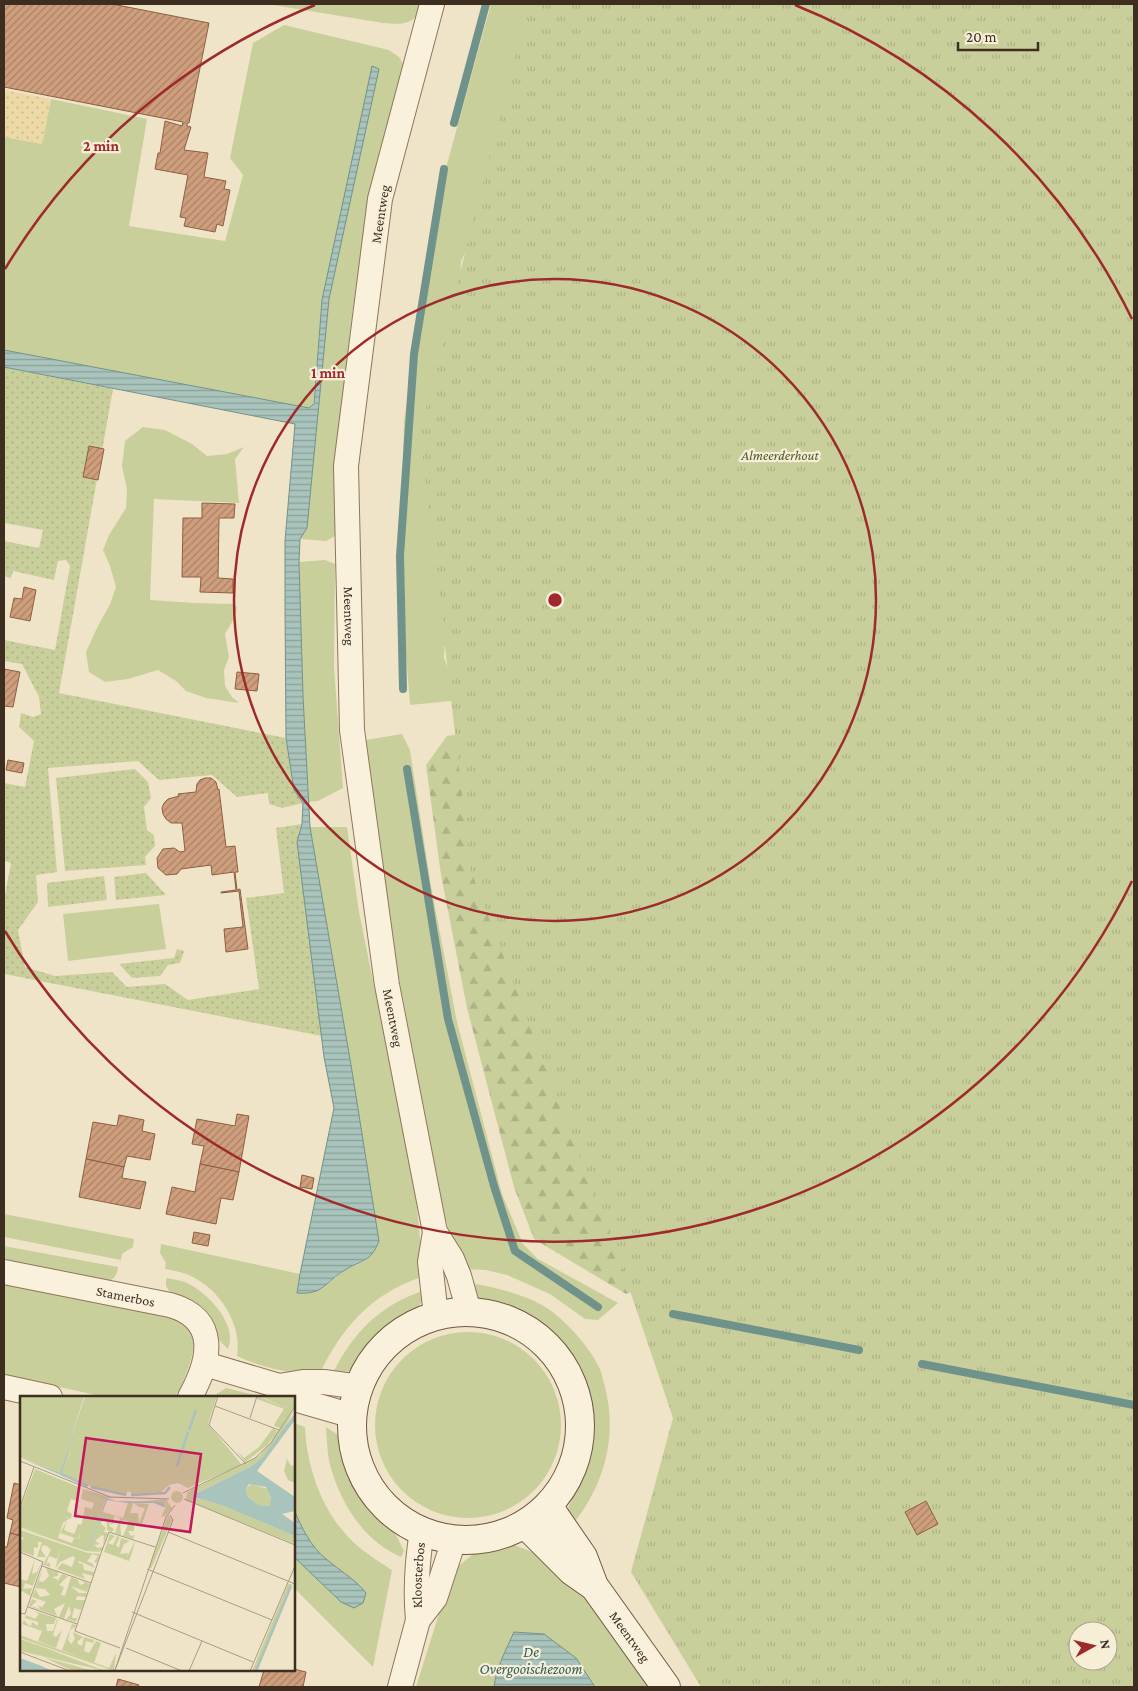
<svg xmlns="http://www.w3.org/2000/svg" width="1138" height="1691" font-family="'Crimson Pro',serif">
  <defs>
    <pattern id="forest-firs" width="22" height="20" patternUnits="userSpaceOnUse" patternTransform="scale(1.25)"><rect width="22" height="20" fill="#c9cf9b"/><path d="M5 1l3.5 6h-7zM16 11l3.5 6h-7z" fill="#aeb285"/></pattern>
    <pattern id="sand-dots" width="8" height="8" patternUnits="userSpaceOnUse" patternTransform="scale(1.25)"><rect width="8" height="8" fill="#ecd9a5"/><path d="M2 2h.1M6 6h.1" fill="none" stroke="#cbbb8e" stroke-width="1.8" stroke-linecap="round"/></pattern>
    <pattern id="park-tufts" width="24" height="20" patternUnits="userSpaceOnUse" patternTransform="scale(1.25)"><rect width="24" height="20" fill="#c9cf9b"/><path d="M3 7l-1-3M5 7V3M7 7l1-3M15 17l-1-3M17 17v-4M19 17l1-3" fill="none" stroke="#aeb285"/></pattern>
    <pattern id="garden-dots" width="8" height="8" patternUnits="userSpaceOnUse" patternTransform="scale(1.25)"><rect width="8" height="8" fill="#c9cf9b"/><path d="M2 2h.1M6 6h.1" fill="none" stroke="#aeb285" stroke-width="1.8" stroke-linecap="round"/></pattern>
    <pattern id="water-rules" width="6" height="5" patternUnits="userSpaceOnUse" patternTransform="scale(1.25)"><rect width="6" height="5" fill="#a9c4bc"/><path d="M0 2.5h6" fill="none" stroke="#8ba098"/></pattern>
    <pattern id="building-hatch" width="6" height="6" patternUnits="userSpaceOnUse" patternTransform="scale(1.25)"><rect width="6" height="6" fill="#cf9f7d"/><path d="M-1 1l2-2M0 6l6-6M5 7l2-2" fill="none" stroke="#a98266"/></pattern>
  </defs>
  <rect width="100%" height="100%" fill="#f0e4c8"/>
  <g fill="#c9cf9b">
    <path d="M267,4h155c-6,21 -20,21 -39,19z"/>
    <polygon points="491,4 649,4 474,236 461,261 444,658 461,700 410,705 400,579 404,422 435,208"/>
    <path d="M284,25l105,25 10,7 6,10c-18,72 -38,145 -49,219 -12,83 -18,167 -21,250l-9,5 -26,-2 7,-11 22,-229 -7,1 -9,105 -4,3 -305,-58v-213l38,7 9,-45 96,20 -18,107 96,15 18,-66 -13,-17 23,-115z"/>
    <polygon points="143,427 165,430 192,444 207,456 227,454 244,447 235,459 239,503 154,499 150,600 195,603 233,604 237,607 235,617 225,634 229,657 224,670 225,686 232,697 239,703 206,698 186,691 176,681 158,670 128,679 105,682 89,672 86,652 96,630 110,604 116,587 110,566 103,550 109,535 126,508 127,489 122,466 125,441"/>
    <polygon points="325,560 335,564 334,667 343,788 318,801 309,802 303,696 299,562"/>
    <polygon points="402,734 410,750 431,886 457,1022 502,1194 523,1244 538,1259 618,1303 598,1320 585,1319 550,1294 507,1275 486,1270 464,1269 455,1253 444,1213 408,1026 379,870 366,740"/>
    <path d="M310,827h37l12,85 24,118 22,93 10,64 8,83 -4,8c-49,17 -77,50 -99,95 -25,3 -60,-6 -83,-17 5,-29 -14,-61 -39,-76 -10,-7 -22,-9 -33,-11l1,-6 -6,-10 1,-9 139,30 -3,19 26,-5 22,-18 20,-9 10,-12 4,-8 -27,-170z"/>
    <polygon points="159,904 166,949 68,961 63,914"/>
    <polygon points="4,1214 134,1239 133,1247 122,1254 121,1260 4,1237"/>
    <path d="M4,1246l114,21c-1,8 -3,11 -10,15l-104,-20z"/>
    <path d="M166,1278c6,1 13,2 19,4 21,9 54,42 43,67l-10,-10 -7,-15 -27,-26 -15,-7 -3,-5z"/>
    <path d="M4,1283l163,32c30,11 31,23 22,51 -4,11 -7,22 -15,31h-69l-101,-22z"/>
    <path d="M469,1283c26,4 65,13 85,30 18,15 36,35 46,56 2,5 3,12 5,18 13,49 -1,100 -33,138l-5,-14 18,-46 6,-27 -2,-26 -8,-29 -11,-23 -20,-24 -19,-15 -40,-16 -13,-7z"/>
    <path d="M425,1290l-3,11 -9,14 -24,19 -40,37 -17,4c21,-43 48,-70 93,-85z"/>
    <circle cx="468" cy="1425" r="93"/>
    <polygon points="226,1388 263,1397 212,1397"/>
    <path d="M294,1423l11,4c2,45 20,92 55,121 10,8 21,15 32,22l-19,97 -79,-79z"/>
    <path d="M326,1427l12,8 5,10 13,41 11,21 29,28 8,16 -3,6c-39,-17 -62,-56 -72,-96 -2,-11 -2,-23 -3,-34z"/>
    <polygon points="509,1543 535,1553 550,1562 596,1610 655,1687 595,1687 576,1658 544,1634 515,1632 495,1678 494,1687 416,1687 447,1588 455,1569 480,1548"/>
  </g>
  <polygon fill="url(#forest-firs)" points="583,716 643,1288 626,1294 534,1239 514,1187 467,1008 441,875 426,765 447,736"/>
  <polygon fill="url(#sand-dots)" points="4,90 51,99 42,144 4,137"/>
  <path fill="url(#park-tufts)" fill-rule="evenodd" d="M528,4h606v1683h-433l-70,-115 42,-154 -50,-148 -152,-399 -51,-440zM1078,1631h30v30h-30z"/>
  <g fill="url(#garden-dots)">
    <polygon points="4,367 113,389 59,693 286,738 294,790 303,803 282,808 269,804 268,793 237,797 212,775 159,780 138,761 48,768 57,872 36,875 38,902 18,930 25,967 55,976 112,972 127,987 165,984 188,1000 259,989 246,898 284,893 276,828 302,824 297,842 322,1036 4,974 4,900 11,863 4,861 4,783 25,787 34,741 19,727 21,713 33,717 41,714 39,697 22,664 4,661 4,640 55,650 70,566 66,560 58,561 54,580 13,571 11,578 4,576 4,541 39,548 43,530 4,523"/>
    <polygon points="135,769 148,782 151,798 144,807 147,830 154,835 155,846 145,857 146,865 65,871 56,778"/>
    <polygon points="146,873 166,895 116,900 114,877"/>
    <polygon points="104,876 107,900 48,907 47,883"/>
    <polygon points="177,949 184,951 180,963 168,965 160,976 132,978 119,964 174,958"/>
  </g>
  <g fill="url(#water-rules)" stroke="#6f938a">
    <path d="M372,66l7,3 -50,230 -22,229 -7,11 -1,23 4,134 7,131 42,244 27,170c-9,22 -16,18 -34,29 -20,12 -21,25 -48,23l3,-19 34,-166 -10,-51 -27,-215 5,-18 1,-21 -9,-13 -8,-52 -1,-131v-66l10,-117 -291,-57v-17l305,58 5,-4 8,-104z"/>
    <path d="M294,1509c7,18 17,38 32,50 13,11 29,20 40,34l-3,10 -9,5 -13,-6 -47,-45z"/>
    <path d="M514,1632l30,2 32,24 19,29h-101c2,-19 12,-37 20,-55z"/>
  </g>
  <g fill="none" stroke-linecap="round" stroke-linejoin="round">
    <g stroke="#6f938a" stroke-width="8">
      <polyline points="454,123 486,4"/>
      <polyline points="403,689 400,556 414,354 444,169"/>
      <polyline points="407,769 448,1019 494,1186 515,1251 598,1307"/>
      <polyline points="673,1314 859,1350"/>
      <polyline points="922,1364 1134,1405"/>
    </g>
  </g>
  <g fill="url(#building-hatch)" stroke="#8d5f41">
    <polygon points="4,4 112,4 209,23 189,123 187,123 187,126 191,127 184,150 208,153 204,177 226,181 224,189 230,190 223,226 217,224 215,232 184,226 186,218 180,217 188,175 155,169 158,153 160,153 165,121 182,126 183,122 4,87"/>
    <polygon points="89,446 104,449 98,480 83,477"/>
    <polygon points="202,503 235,504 234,518 219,518 218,578 233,579 233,593 200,592 201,577 182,577 183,518 202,518"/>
    <polygon points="24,587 36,590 30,621 10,617 14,598 22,599"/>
    <polygon points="4,669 20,672 13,707 4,706"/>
    <polygon points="237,672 259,674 257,691 235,689"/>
    <polygon points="8,760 24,763 22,773 6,770"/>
    <polygon points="205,778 211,778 216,782 218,790 219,789 226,847 235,846 238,872 235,872 237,890 240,889 248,949 226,952 224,929 243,927 239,891 221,893 221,892 236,890 234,872 212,875 211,865 181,869 177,874 166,875 158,868 157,858 163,849 174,848 180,852 185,851 182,823 171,823 166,819 163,814 162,808 164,803 168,799 179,796 178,794 196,792 197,784 200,780"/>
    <polygon points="237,1114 249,1116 239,1172 200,1164 204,1146 192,1144 197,1119 235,1126"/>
    <polygon points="119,1115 144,1120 142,1131 155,1134 150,1160 127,1156 124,1167 86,1159 93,1122 117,1126"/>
    <polygon points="86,1159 124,1167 122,1178 146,1182 140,1209 79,1197"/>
    <polygon points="200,1164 239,1172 233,1200 221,1198 216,1224 166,1214 172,1187 195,1192"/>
    <polygon points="302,1175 314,1178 312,1189 300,1187"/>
    <polygon points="194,1232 210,1235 208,1246 192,1243"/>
    <polygon points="14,1483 21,1485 21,1536 10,1533 13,1520 7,1518"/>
    <polygon points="926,1501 938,1524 917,1535 905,1512"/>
    <polygon points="10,1533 21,1536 21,1587 4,1583 4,1547 7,1547"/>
    <polygon points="294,1669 306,1672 303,1687 259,1687 264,1670"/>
    <polygon points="118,1679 139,1685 138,1687 116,1687"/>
  </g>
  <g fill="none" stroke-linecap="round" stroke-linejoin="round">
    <defs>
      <g id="street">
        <path id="s1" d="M432,4l-52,195 -34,267 6,264 35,255 48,247 -5,30 6,54"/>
        <polyline points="435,1232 452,1259 459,1276 469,1312"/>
        <path id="s2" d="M4,1272l166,33c50,14 40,56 20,92"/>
        <polyline points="205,1364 279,1386 301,1401 353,1416"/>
        <polyline points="279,1386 303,1382 324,1382 360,1387"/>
        <polyline points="4,1387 50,1397"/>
        <path id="s3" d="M418,1620c-3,-31 -1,-58 4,-89"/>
        <polyline points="400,1687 418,1620 435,1598 454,1540"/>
      </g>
      <g id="secondary">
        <circle cx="466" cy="1426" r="114"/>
        <path id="s4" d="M548,1506l35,51 11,29 72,101"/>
        <polyline points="525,1524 572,1571 592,1585"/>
      </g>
    </defs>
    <use href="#street" stroke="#8d765c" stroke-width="26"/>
    <use href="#secondary" stroke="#6f573f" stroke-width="30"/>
    <use href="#street" stroke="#faf1dc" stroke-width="24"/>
    <use href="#secondary" stroke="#faf1dc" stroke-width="28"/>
  </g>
  <g fill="none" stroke="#9e2a2b" stroke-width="2.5">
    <circle cx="555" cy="600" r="321"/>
    <path d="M1132 881A642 642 0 0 1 5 931M5 269A642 642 0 0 1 315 5M795 5A642 642 0 0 1 1132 319"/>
  </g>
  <g text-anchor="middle" stroke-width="4.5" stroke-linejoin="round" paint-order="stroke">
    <g font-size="14" fill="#3d2e20" stroke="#f7eed8">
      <text transform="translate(380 214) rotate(-81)" y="5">Meentweg</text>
      <text dy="5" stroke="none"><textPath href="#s1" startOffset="621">Meentweg</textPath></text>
      <text dy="5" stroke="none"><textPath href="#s1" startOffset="1026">Meentweg</textPath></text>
      <text dy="5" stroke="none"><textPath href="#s2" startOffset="124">Stamerbos</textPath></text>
      <text dy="5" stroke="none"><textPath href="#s3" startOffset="45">Kloosterbos</textPath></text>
      <text dy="5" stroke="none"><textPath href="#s4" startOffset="155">Meentweg</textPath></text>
    </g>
    <g font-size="14" font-style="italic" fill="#4d5a26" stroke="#f7eed8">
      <text x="780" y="460">Almeerderhout</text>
    </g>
    <g font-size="15" font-style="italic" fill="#2f5d5a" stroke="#f7eed8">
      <text x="531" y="1657">De<tspan x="531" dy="17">Overgooischezoom</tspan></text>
    </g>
  </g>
  <g transform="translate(20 1396)">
    <rect width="275" height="275" fill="#f0e4c8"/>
    <path d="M65,0h7l6,91 29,4v3l-33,-6 -33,-14zM50,55l9,28 -14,-6zM238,0l27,12 10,-11v8l-15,23 -6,-2 1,-3 9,-14 -27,-10zM275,12l-13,26 -19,23 -13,10 -59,29 30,9 74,31v8l-109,-44 1,-7 8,-5 64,-32zM253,32l4,3 -7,12 -25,19 -8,-11 7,7 15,-11zM15,73l46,19 -4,13 -6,-2 -4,12 5,3 -1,5 -8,-3 6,3 -6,4 -5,15 14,5 2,-5 5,1 6,-32 7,2 2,-6 -13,-4 2,-10 32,9h-9l-18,52h8l5,2 -15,-1 -66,-23 27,8 -27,-9v-18zM151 101a6 6 0 1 1 12 0a6 6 0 1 1-12 0ZM146,103l6,9 -7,8 -4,1 5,-10 -2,-4 -30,-1zM148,119l4,5 -21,49 -2,-2zM268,188h4l-35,87h-5zM0,239l89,33 7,-15 -2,18 -94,-33zM0,243l26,9 59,23 -85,-20zM23,261l51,14h-21z" fill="#c9cf9b" fill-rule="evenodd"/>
    <path d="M240,0h35v1l-10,11zM267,63l4,7 4,-2v19l-7,-3 -4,-9zM109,87l40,1v1l-8,7 -30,2zM47,125l-3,9 10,4 4,-10 5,1 -5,14 -18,-6z" fill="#c9cf9b"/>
    <path d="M67,0h130l-9,28 34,41 -54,23 -10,-5 -39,9 -30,-1 -45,-18zM231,88l17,5 4,14 -2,3 -12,-1 -11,-9 -1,-7z" fill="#c9cf9b"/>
    <path d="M0,0h64l-24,78 -40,-17zM108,107h5l-3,10h8l1,10 6,-15 -6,-1 -5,-4 15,1 -8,23 -7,-4v8h-6l3,5 4,-1 -2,4 -10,-3 6,-14 -5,-2 -4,2 1,13 -6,-2 5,-15 -6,-2v7l-3,2 1,-7 -3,8 5,3 -2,3 -5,-2v-10h-5l-1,4 5,4 -2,4 4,1 -5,12 1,-9 -2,-1 -7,6 5,3 -6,1 4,3 5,-1 -2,4 -12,-1 14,-38 20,6zM0,134l68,23 12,1 -3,9 -3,-1 4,-6 -6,-2 -5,8 -7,-2 12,3 3,5 -16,-7 -1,2 5,1 1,6 10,2 -1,4 -11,-3 3,6 -28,-10 5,-6 10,4 3,-9 -2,-2 -13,6 -5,7 6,-22 -4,12 -8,-3 -3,9 3,-3 2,5 -8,-2 8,-15 -4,-4 -4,-1 -2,5 5,7h-9l5,-15h-4v6l-4,-1v9l-14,-5v-10l4,-3 -4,-2zM90,138l5,2 -7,7 5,2 4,-9 3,1 -4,8 3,3 2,-10 9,3 -6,3 -4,10 8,-1 -1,4 7,-14 -2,-2 3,2 -6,18 -25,-9zM15,163l-3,15 5,-2 5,-11 -9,25 -8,-3 -2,6 9,-1 -2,8 -8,-5 -2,7v-19l7,2zM23,171l-4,14 4,1 6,-6 -3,-8 12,4v4l-6,1 6,3 -4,7 8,-13 6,2 -9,9 5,2 -3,8 4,1 6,-19 7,3 2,5 5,-2 -5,-3 10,4 -3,8 -16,-6 8,7h8l-1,4 -9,-1 -1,4h9l-4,10 -7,-2 -2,10h5l3,-7 -4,11 -10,-3 5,-5 -2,-8 -5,13 -5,-2 6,-14 -11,6 3,7 -28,-10 3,-7 5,2 -6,5 9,3 -2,-4 4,2 4,-5 -14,-5 3,-8 5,8 10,-2 -5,-6 -10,-1zM14,215l22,7 -2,6h-8l1,7h6l4,-12h1l-5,16 3,2 6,-7 -6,18 -18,-7 4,-10 -20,-7 2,-4 3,4 4,2 1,-4 6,4v-4l-13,-4 1,-3 9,4 4,-5zM52,228l4,1 -2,5v-3l-4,3 -2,10 3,4 4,-5 -2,-7 10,5 -6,5 2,3 3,1 2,-9 10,3 -1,3 -7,-2 -2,10 5,2 7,-12 5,2 -7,20 -32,-13z" fill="#c9cf9b"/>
    <path d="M65,0l-24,79 -41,-17 40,15zM275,17v7l-38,51 38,26v14l-13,3 13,9v13l-74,-31 -30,-9 59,-29 13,-10zM229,88l17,3 5,11 -1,8 -12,-1 -11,-9 -1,-7zM64,95l32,10 47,1 3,6 -12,-5h-26l-21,-3 -18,50 -69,-23 68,23 18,-51zM0,262l19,7 14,6h-33z" fill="#a9c4bc" fill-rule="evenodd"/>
    <path fill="none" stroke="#a9c4bc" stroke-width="2.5" d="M169,34l7,-20M157,70l11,-34M41,78l27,12M71,91l35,8M111,99l34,-2 5,-6M236,275l35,-85"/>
    <path fill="none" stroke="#a89b85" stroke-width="1" d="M198,0l-9,29 37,39M195,10l64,24M230,22l7,-22M0,65l90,36 59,2M163,97l72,-35 16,-15 24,-37M164,103l111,46M0,111l14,-40M150,119l3,5 -58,150 51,-153 9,-12M148,136l127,52M0,156l23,10 -18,52 -5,-1M22,170l49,17M127,173l125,51M8,211l49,17M112,216l121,50M100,252l-45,-17 26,-78 8,-21 46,15M106,252l56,23M0,256l50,19M169,275l13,-30M230,275l45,-105"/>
    <path fill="#c2185b" fill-opacity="0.15" stroke="#c2185b" stroke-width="2.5" d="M66,42l115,16 -11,78 -115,-16z"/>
    <rect width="275" height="275" fill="none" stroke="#3d2e20" stroke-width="2.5"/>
  </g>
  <circle cx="555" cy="600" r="8" fill="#9e2a2b" stroke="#f7eed8" stroke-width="2.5"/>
  <g font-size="15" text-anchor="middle" font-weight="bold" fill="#9e2a2b" stroke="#f7eed8" stroke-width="4.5" stroke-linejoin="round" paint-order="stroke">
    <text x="101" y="151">2 min</text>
    <text x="328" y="378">1 min</text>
  </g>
  <rect width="1138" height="1691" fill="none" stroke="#3d2e20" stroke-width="10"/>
  <g transform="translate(1093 1646) rotate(82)"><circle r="24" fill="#f7eed8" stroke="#ada18e"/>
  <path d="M0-4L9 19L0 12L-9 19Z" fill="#9e2a2b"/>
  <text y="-8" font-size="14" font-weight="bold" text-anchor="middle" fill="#3d2e20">N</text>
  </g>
  <path d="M958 42v8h80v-8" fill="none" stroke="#3d2e20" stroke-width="2.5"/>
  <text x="966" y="42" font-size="15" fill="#3d2e20" stroke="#f7eed8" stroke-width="4" paint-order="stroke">20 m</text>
</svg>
